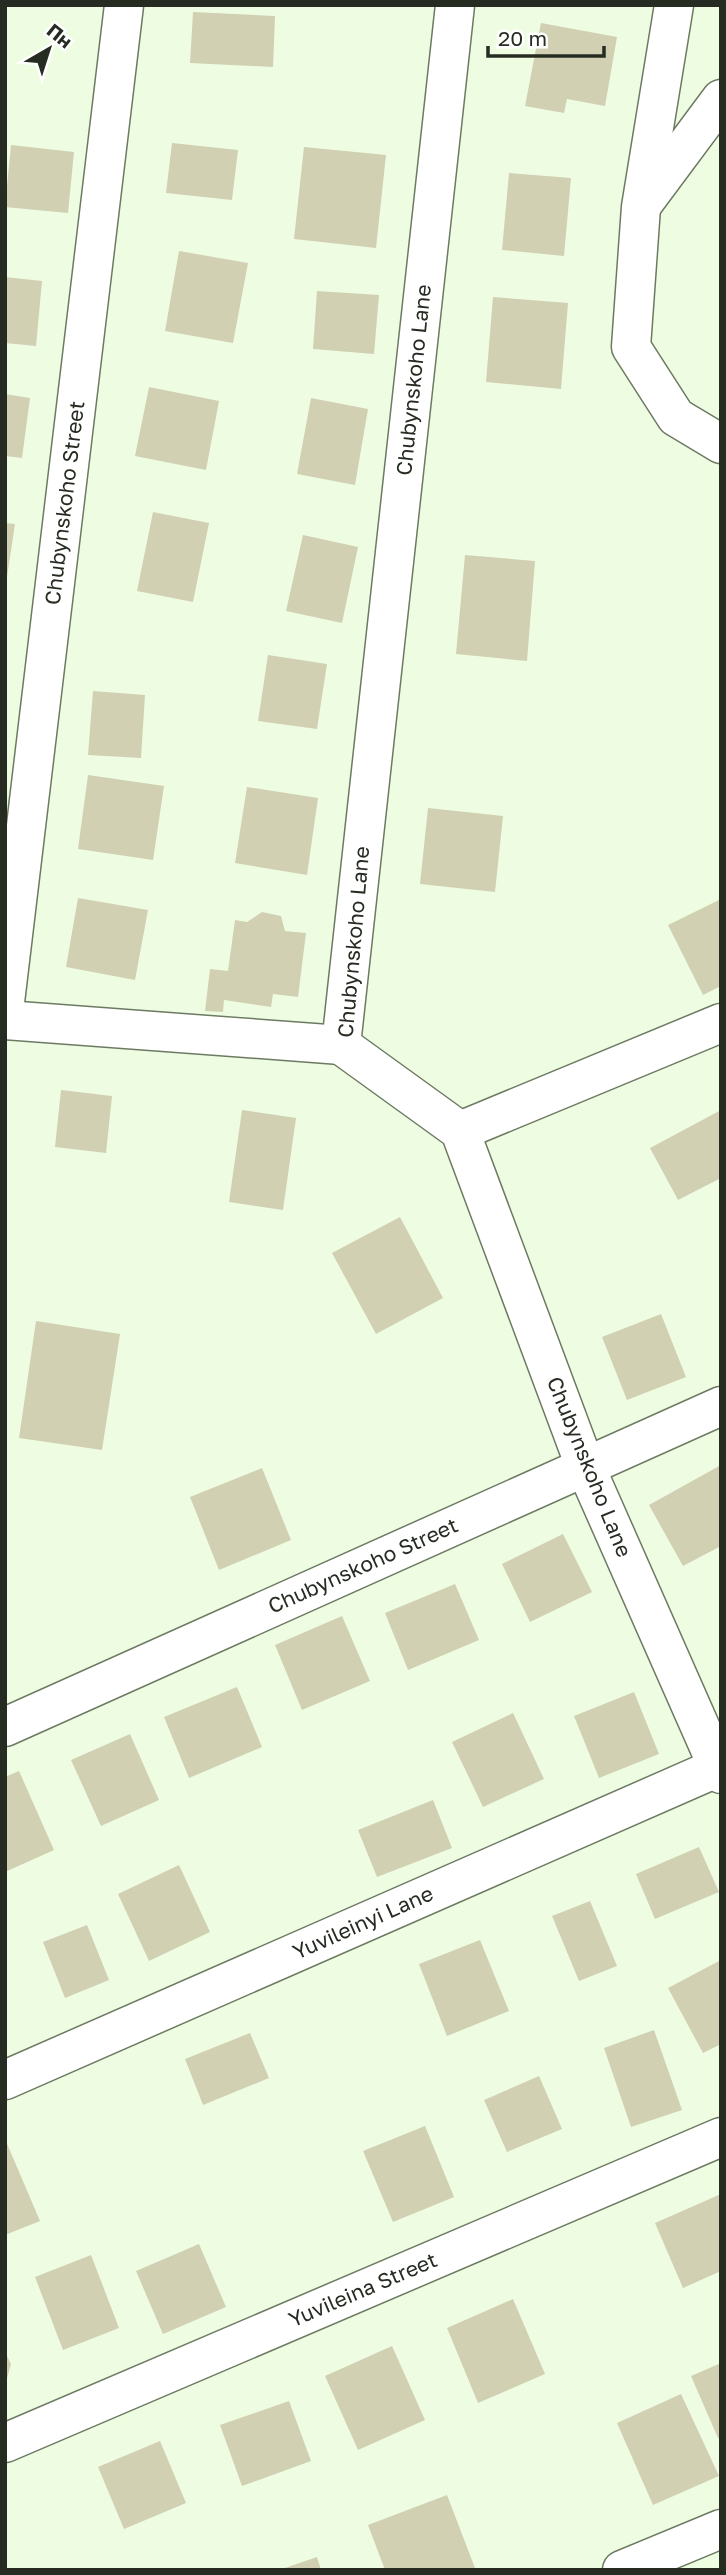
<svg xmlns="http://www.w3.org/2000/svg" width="726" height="2575" font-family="'Golos Text',sans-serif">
  <rect width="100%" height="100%" fill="#eefde2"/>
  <g fill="#d1d0b3">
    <polygon points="193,12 275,16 273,67 190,63"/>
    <polygon points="541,23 617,37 605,106 567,99 564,113 525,106"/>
    <polygon points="172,143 238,150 232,200 166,193"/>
    <polygon points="11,145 74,152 68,213 5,207"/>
    <polygon points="304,147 386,155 376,248 294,239"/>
    <polygon points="509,173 571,178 564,256 502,250"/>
    <polygon points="179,251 248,263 233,343 165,331"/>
    <polygon points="5,277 42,281 36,346 5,343"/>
    <polygon points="317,291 379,295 374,354 313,349"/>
    <polygon points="493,297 568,303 561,389 486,382"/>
    <polygon points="149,387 219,401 206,470 135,456"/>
    <polygon points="5,394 30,398 22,458 5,456"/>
    <polygon points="311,398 368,409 355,485 297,474"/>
    <polygon points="153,512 209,523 193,602 137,591"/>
    <polygon points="5,523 15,524 7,577 5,577"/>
    <polygon points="303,535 358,547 342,623 286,611"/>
    <polygon points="465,555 535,561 527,661 456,654"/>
    <polygon points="268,655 327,664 317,729 258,721"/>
    <polygon points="93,691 145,695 141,758 88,755"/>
    <polygon points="88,775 164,786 153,860 78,849"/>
    <polygon points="247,787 318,798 307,875 235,863"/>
    <polygon points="428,808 503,816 495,892 420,884"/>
    <polygon points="78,898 148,910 135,980 66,967"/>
    <polygon points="721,899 721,986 703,995 668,925"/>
    <polygon points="262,912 281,916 285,931 306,933 298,997 273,994 271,1007 224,1000 223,1012 205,1011 210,969 228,971 235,920 247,922"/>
    <polygon points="61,1090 112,1096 106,1153 55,1147"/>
    <polygon points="242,1110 296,1118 283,1210 229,1202"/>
    <polygon points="721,1110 721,1178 678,1200 650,1148"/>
    <polygon points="400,1217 443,1298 376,1334 332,1253"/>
    <polygon points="661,1314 686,1377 627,1400 602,1337"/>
    <polygon points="36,1321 120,1334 102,1450 19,1438"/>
    <polygon points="721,1465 721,1546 683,1566 649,1505"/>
    <polygon points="262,1468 291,1540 219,1570 190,1497"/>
    <polygon points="563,1534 592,1592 530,1622 502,1564"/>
    <polygon points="455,1584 479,1640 408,1670 385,1613"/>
    <polygon points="342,1616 370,1681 302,1710 275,1645"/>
    <polygon points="237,1687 262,1747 189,1778 164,1717"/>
    <polygon points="634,1692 659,1754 599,1778 574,1716"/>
    <polygon points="513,1713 544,1779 483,1807 452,1742"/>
    <polygon points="130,1734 159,1800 101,1826 71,1760"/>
    <polygon points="19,1771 54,1850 5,1872 5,1777"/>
    <polygon points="433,1800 452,1848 377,1877 358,1830"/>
    <polygon points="699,1847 719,1892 655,1919 636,1874"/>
    <polygon points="179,1865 210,1932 149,1961 118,1894"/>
    <polygon points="590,1901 617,1966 579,1981 552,1916"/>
    <polygon points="87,1925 109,1980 65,1998 43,1942"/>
    <polygon points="480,1940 509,2011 447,2036 419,1964"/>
    <polygon points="721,1960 721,2044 703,2053 668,1988"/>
    <polygon points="654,2030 682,2110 631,2127 604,2048"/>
    <polygon points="250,2033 269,2078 203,2105 185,2059"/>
    <polygon points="539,2076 562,2129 507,2152 484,2100"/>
    <polygon points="425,2126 454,2197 393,2222 363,2151"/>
    <polygon points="5,2139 40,2221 5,2235"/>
    <polygon points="721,2194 721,2271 683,2288 655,2223"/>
    <polygon points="199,2244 226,2307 163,2334 136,2271"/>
    <polygon points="91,2255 119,2328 63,2350 35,2277"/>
    <polygon points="513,2299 545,2374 478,2403 447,2328"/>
    <polygon points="392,2346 425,2420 358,2450 325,2376"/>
    <polygon points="5,2352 11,2364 6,2382 5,2382"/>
    <polygon points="721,2363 721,2437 718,2438 691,2376"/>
    <polygon points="681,2394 719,2476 653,2505 617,2423"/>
    <polygon points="289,2401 311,2461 242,2486 220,2425"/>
    <polygon points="160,2441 186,2503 124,2529 98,2467"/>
    <polygon points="447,2495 475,2568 385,2570 368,2525"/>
    <polygon points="317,2557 321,2570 282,2570 282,2569"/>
  </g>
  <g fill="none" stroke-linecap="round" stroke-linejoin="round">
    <defs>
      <g id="minor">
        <polyline points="455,5 341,1045 460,1131 585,1466 721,1774"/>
        <polyline points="674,5 641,207 631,347 676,417 721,444"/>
        <polyline points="645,201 721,99"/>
        <polyline points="5,1002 124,5"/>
        <polyline points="5,1020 341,1045"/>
        <polyline points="460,1131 721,1023"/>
        <polyline points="5,1727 721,1406"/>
        <polyline points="5,2080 721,1766"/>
        <polyline points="5,2443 721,2137"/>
        <polyline points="622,2570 721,2529"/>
      </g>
    </defs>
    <use href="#minor" stroke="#6d7a62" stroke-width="41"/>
    <use href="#minor" stroke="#fff" stroke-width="38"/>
  </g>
  <g text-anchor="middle" stroke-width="7" stroke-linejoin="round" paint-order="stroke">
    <g font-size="21" fill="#262c22" stroke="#fff">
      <text transform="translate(414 380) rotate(-84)" y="7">Chubynskoho Lane</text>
      <text transform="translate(65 503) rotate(-83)" y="7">Chubynskoho Street</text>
      <text transform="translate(354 942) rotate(-85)" y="7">Chubynskoho Lane</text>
      <text transform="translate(589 1467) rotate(68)" y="7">Chubynskoho Lane</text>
      <text transform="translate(363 1566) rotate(-24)" y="7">Chubynskoho Street</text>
      <text transform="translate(363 1923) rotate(-24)" y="7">Yuvileinyi Lane</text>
      <text transform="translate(363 2290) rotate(-23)" y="7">Yuvileina Street</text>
    </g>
  </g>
  <rect width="726" height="2575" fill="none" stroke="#262c22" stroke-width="14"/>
  <g transform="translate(49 49) rotate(39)" stroke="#ffffff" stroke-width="5" paint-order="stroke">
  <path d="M0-5L12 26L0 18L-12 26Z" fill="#262c22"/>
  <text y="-10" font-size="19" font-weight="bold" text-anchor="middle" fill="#262c22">Пн</text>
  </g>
  <path d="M488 46v10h116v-10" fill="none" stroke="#262c22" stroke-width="3.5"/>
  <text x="498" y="46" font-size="21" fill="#262c22" stroke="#ffffff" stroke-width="5" paint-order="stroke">20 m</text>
</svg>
